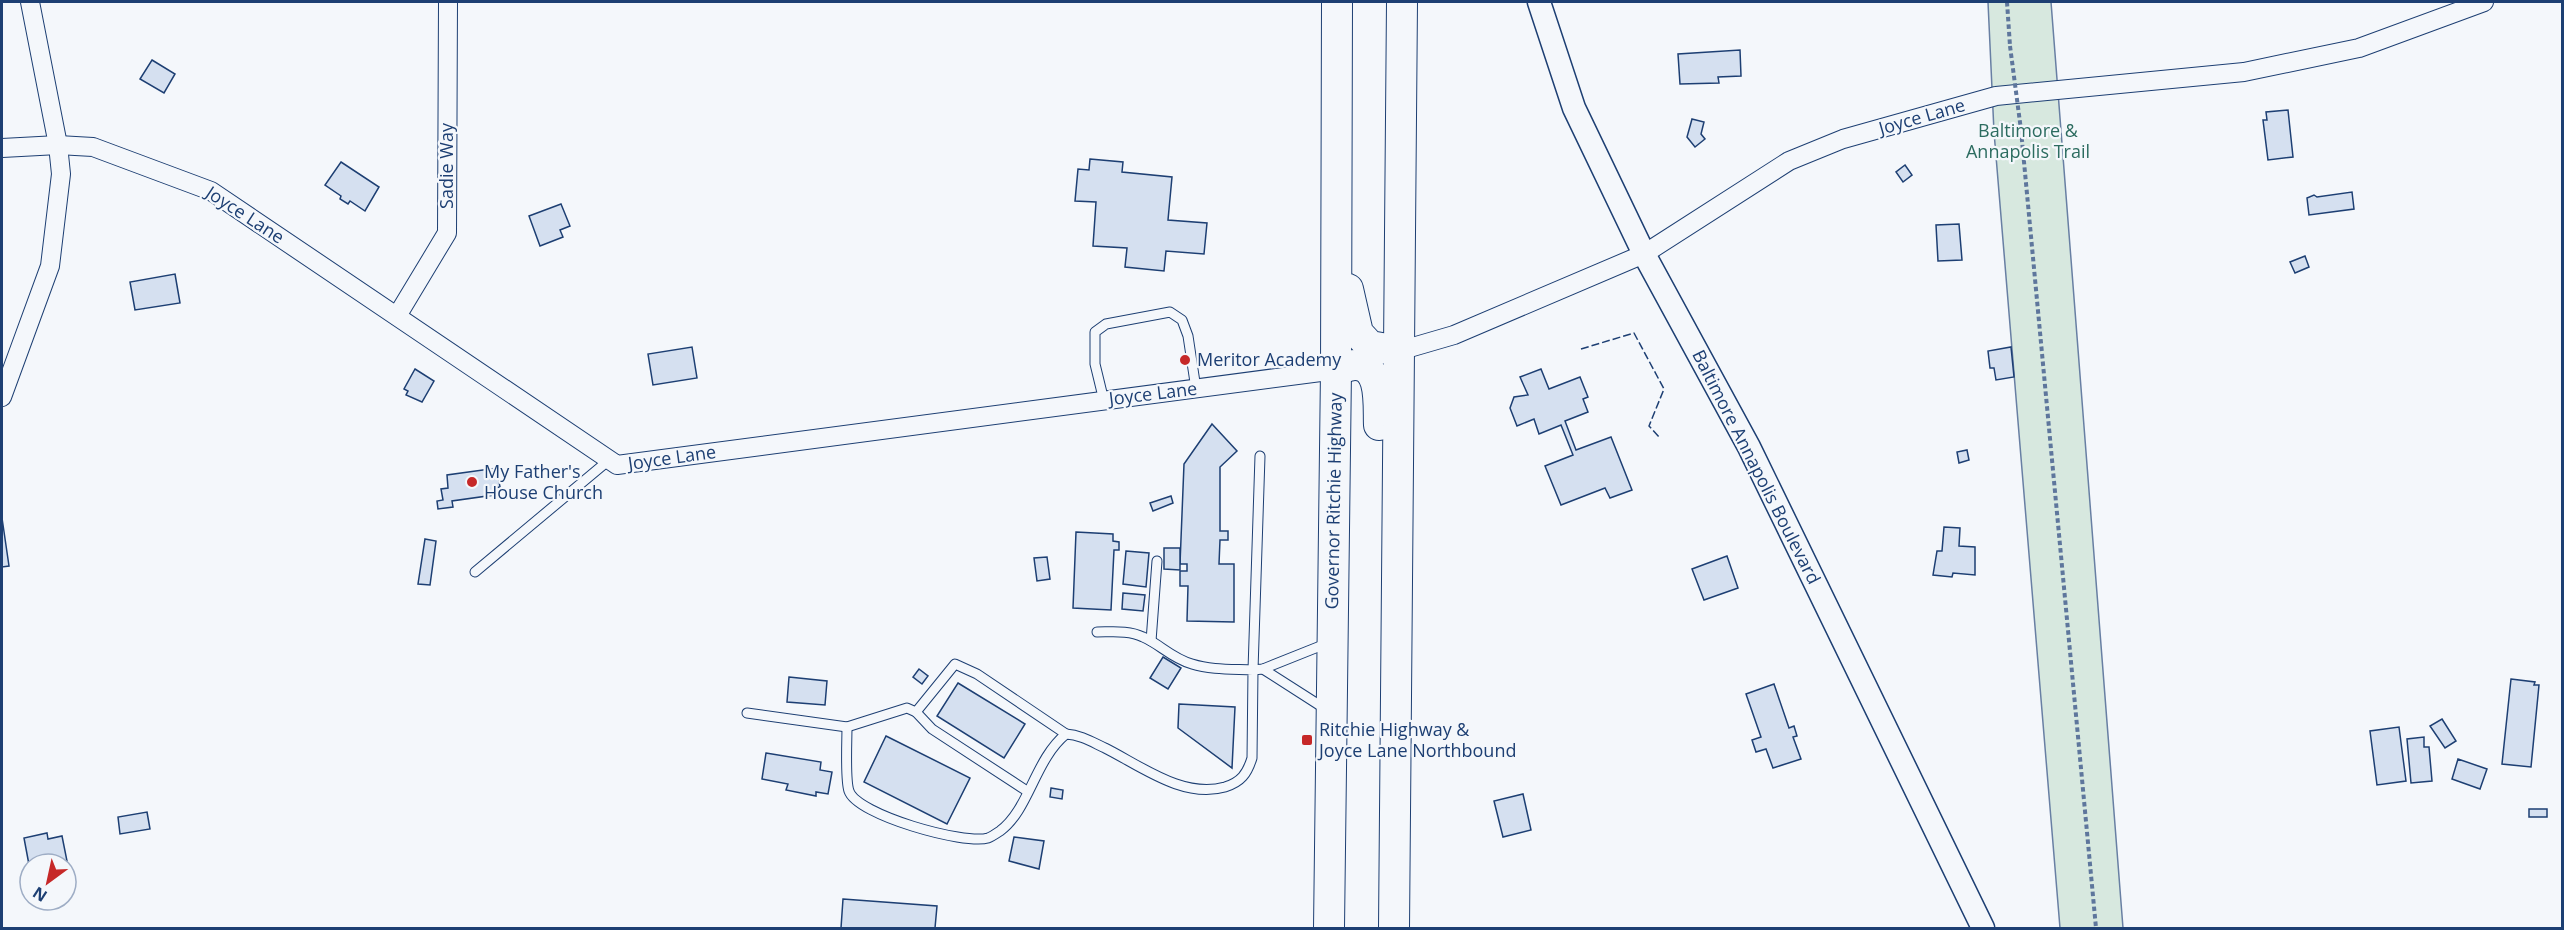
<svg xmlns="http://www.w3.org/2000/svg" width="2564" height="930" font-family="'Open Sans',sans-serif">
  <rect width="100%" height="100%" fill="#f4f7fb"/>
  <polygon fill="#d7e8df" stroke="#687fa3" stroke-width="1.5" points="1988,2 2051,2 2123,928 2060,928 1994,132"/>
  <g fill="#d5e0f0" stroke="#1d3f73" stroke-width="1.5">
    <polygon points="1740,50 1741,76 1718,77 1719,83 1680,84 1678,54"/>
    <polygon points="152,60 175,74 164,93 140,79"/>
    <polygon points="2288,110 2293,157 2268,160 2263,120 2267,120 2266,112"/>
    <polygon points="1692,119 1704,122 1701,134 1705,139 1695,147 1687,137"/>
    <polygon points="1090,159 1123,162 1122,172 1172,177 1168,220 1207,223 1204,254 1166,251 1164,271 1125,267 1127,248 1093,246 1096,202 1075,201 1078,169 1089,170"/>
    <polygon points="341,162 379,187 365,211 350,201 348,204 340,199 341,196 325,185"/>
    <polygon points="1905,165 1912,175 1903,182 1896,172"/>
    <polygon points="2352,192 2354,209 2309,215 2307,198 2314,195 2317,197"/>
    <polygon points="561,204 570,226 560,230 563,237 540,246 529,216"/>
    <polygon points="1959,224 1962,260 1938,261 1936,225"/>
    <polygon points="2305,256 2309,267 2295,273 2290,262"/>
    <polygon points="175,274 180,303 135,310 130,282"/>
    <polygon points="692,347 697,378 653,385 648,354"/>
    <polygon points="2011,347 2014,377 1996,380 1994,368 1990,368 1988,351"/>
    <polygon points="415,369 434,381 422,402 406,395 408,391 404,389"/>
    <polygon points="1541,369 1549,389 1580,377 1588,397 1583,399 1588,412 1565,421 1576,450 1611,437 1632,490 1610,498 1605,488 1561,505 1545,466 1573,455 1561,425 1539,434 1534,419 1517,426 1510,408 1514,397 1528,395 1520,377"/>
    <polygon points="1212,424 1237,451 1220,467 1220,531 1228,531 1228,540 1220,540 1219,564 1234,564 1234,622 1187,621 1188,586 1180,586 1180,571 1187,571 1187,564 1180,564 1184,464"/>
    <polygon points="1967,450 1969,460 1959,463 1957,452"/>
    <polygon points="497,468 500,487 493,488 494,495 452,501 453,507 438,509 437,501 443,500 441,489 448,488 447,475"/>
    <polygon points="1171,496 1173,503 1153,511 1150,503"/>
    <polygon points="2,518 9,566 2,567"/>
    <polygon points="1944,527 1960,528 1959,546 1975,547 1975,575 1953,573 1952,577 1933,575 1937,551 1942,551"/>
    <polygon points="1076,532 1113,534 1113,541 1119,542 1119,550 1114,550 1111,610 1073,608"/>
    <polygon points="425,539 436,541 430,585 418,584"/>
    <polygon points="1164,548 1180,548 1180,570 1164,569"/>
    <polygon points="1126,551 1149,553 1146,587 1123,584"/>
    <polygon points="1727,556 1738,588 1704,600 1692,569"/>
    <polygon points="1047,557 1050,579 1037,581 1034,558"/>
    <polygon points="1123,593 1145,595 1143,611 1122,609"/>
    <polygon points="1163,657 1181,668 1168,689 1150,678"/>
    <polygon points="919,669 928,676 922,684 913,677"/>
    <polygon points="789,677 827,681 825,705 787,702"/>
    <polygon points="2511,679 2535,682 2534,685 2539,685 2531,767 2502,764"/>
    <polygon points="958,683 1025,724 1004,758 937,716"/>
    <polygon points="1774,684 1789,728 1794,726 1797,736 1793,737 1801,759 1773,768 1766,749 1756,752 1752,740 1761,737 1746,694"/>
    <polygon points="1179,704 1235,707 1232,768 1178,728"/>
    <polygon points="2442,719 2456,741 2445,748 2430,726"/>
    <polygon points="2399,727 2406,781 2377,785 2370,731"/>
    <polygon points="886,736 970,778 947,824 864,782"/>
    <polygon points="2424,737 2424,747 2429,747 2432,781 2411,783 2407,739"/>
    <polygon points="766,753 821,762 820,770 832,772 828,794 816,792 816,796 786,790 788,784 762,779"/>
    <polygon points="2458,759 2487,769 2480,789 2452,779"/>
    <polygon points="1051,788 1063,790 1062,799 1050,797"/>
    <polygon points="1523,794 1531,830 1503,837 1494,801"/>
    <rect x="2529" y="809" width="18" height="8"/>
    <polygon points="147,812 150,829 120,834 118,817"/>
    <polygon points="47,833 48,839 62,836 68,866 66,867 66,864 30,864 30,870 24,838"/>
    <polygon points="1014,837 1044,841 1039,869 1009,861"/>
    <polygon points="843,899 937,906 935,928 841,928"/>
  </g>
  <g fill="none" stroke-linecap="round" stroke-linejoin="round">
    <defs>
      <g id="service">
        <polyline points="1104,401 1095,364 1095,332 1106,324 1170,312 1182,320 1188,336 1196,389"/>
        <polyline points="1260,456 1253,670 1263,669 1328,643"/>
        <polyline points="475,572 609,460"/>
        <polyline points="1151,641 1157,561"/>
        <polyline points="1263,669 1327,710"/>
        <polyline points="916,712 955,664 977,674 1066,734"/>
        <polyline points="747,713 847,727 907,708 916,712 932,729 1027,791"/>
        <path d="M847,727c0,14 -2,53 2,64 8,24 115,54 139,47 3,-1 9,-5 12,-7 29,-21 35,-72 66,-97 15,1 26,8 39,14 36,18 78,51 120,39 16,-5 22,-13 27,-29l1,-88c-21,-1 -42,0 -61,-6 -21,-6 -32,-20 -49,-27 -14,-7 -31,-5 -46,-5"/>
      </g>
      <g id="minor">
        <polyline points="2,148 58,145 93,147 211,191 617,465 1336,370"/>
        <polyline points="397,316 447,233 448,2"/>
        <polyline points="1399,351 1454,335 1644,254 1789,161 1843,139 1996,96 2244,72 2359,48 2484,2"/>
        <polyline points="2,397 50,266 61,174 58,145 30,2"/>
      </g>
      <polyline id="tertiary" points="1539,2 1574,108 1644,254 1749,447 1983,928"/>
      <g id="trunk">
        <polyline points="1348,289 1358,333 1370,346 1399,351"/>
        <path d="M1336,370c5,-1 13,-5 19,-5 28,0 23,42 24,60"/>
        <polyline points="1329,928 1336,370 1337,2"/>
        <polyline points="1394,928 1402,2"/>
      </g>
    </defs>
    <use href="#service" stroke="#1d3f73" stroke-width="11"/>
    <use href="#minor" stroke="#1d3f73" stroke-width="20"/>
    <use href="#tertiary" stroke="#1d3f73" stroke-width="25"/>
    <use href="#trunk" stroke="#1d3f73" stroke-width="32"/>
    <g stroke="#5e769c" stroke-width="4" stroke-dasharray="4.5 3" stroke-linecap="butt">
      <polyline points="2007,2 2010,46"/>
      <polyline points="2021,130 2096,928"/>
    </g>
    <use href="#service" stroke="#f4f7fb" stroke-width="9"/>
    <use href="#minor" stroke="#f4f7fb" stroke-width="18"/>
    <use href="#tertiary" stroke="#f4f7fb" stroke-width="22"/>
    <use href="#trunk" stroke="#f4f7fb" stroke-width="30"/>
    <polyline stroke="#5e769c" stroke-width="4" stroke-dasharray="4.5 3" stroke-linecap="butt" points="2010,46 2021,130"/>
    <polyline stroke="#1d3f73" stroke-width="1.5" stroke-dasharray="8 3" stroke-linecap="butt" points="1581,349 1634,333 1664,389 1649,426 1660,438"/>
  </g>
  <g fill="#c62828" stroke="#f4f7fb" stroke-width="2">
    <circle cx="1185" cy="360" r="6"/>
    <circle cx="472" cy="482" r="6"/>
    <rect x="1301" y="734" width="12" height="12" rx="3"/>
  </g>
  <g text-anchor="middle" stroke-width="4.5" stroke-linejoin="round" paint-order="stroke">
    <g font-size="18" fill="#1d3f73" stroke="#f4f7fb">
      <text transform="translate(1922 117) rotate(-16)" y="6">Joyce Lane</text>
      <text transform="translate(447 166) rotate(-90)" y="6">Sadie Way</text>
      <text transform="translate(245 215) rotate(33)" y="6">Joyce Lane</text>
      <text transform="translate(1153 394) rotate(-7)" y="6">Joyce Lane</text>
      <text transform="translate(672 458) rotate(-8)" y="6">Joyce Lane</text>
      <text transform="translate(1756 467) rotate(63)" y="6">Baltimore Annapolis Boulevard</text>
      <text transform="translate(1334 501) rotate(-89)" y="6">Governor Ritchie Highway</text>
    </g>
    <g font-size="18" fill="#2c6c60" stroke="#f4f7fb">
      <text x="2028" y="137">Baltimore &amp;<tspan x="2028" dy="21">Annapolis Trail</tspan></text>
    </g>
    <g font-size="18" fill="#1d3f73" stroke="#f4f7fb" text-anchor="start">
      <text x="1197" y="366">Meritor Academy</text>
      <text x="484" y="478">My Father's<tspan x="484" dy="21">House Church</tspan></text>
      <text x="1319" y="736">Ritchie Highway &amp;<tspan x="1319" dy="21">Joyce Lane Northbound</tspan></text>
    </g>
  </g>
  <rect width="2564" height="930" fill="none" stroke="#1d3f73" stroke-width="6"/>
  <g transform="translate(48 882) rotate(213)"><circle r="28" fill="#f4f7fb" stroke="#9eadc5" stroke-width="1.5"/>
  <path d="M0-4.5L10 22L0 15L-10 22Z" fill="#c62828"/>
  <text y="-9" font-size="16" font-weight="bold" text-anchor="middle" fill="#1d3f73">N</text>
  </g>
</svg>
